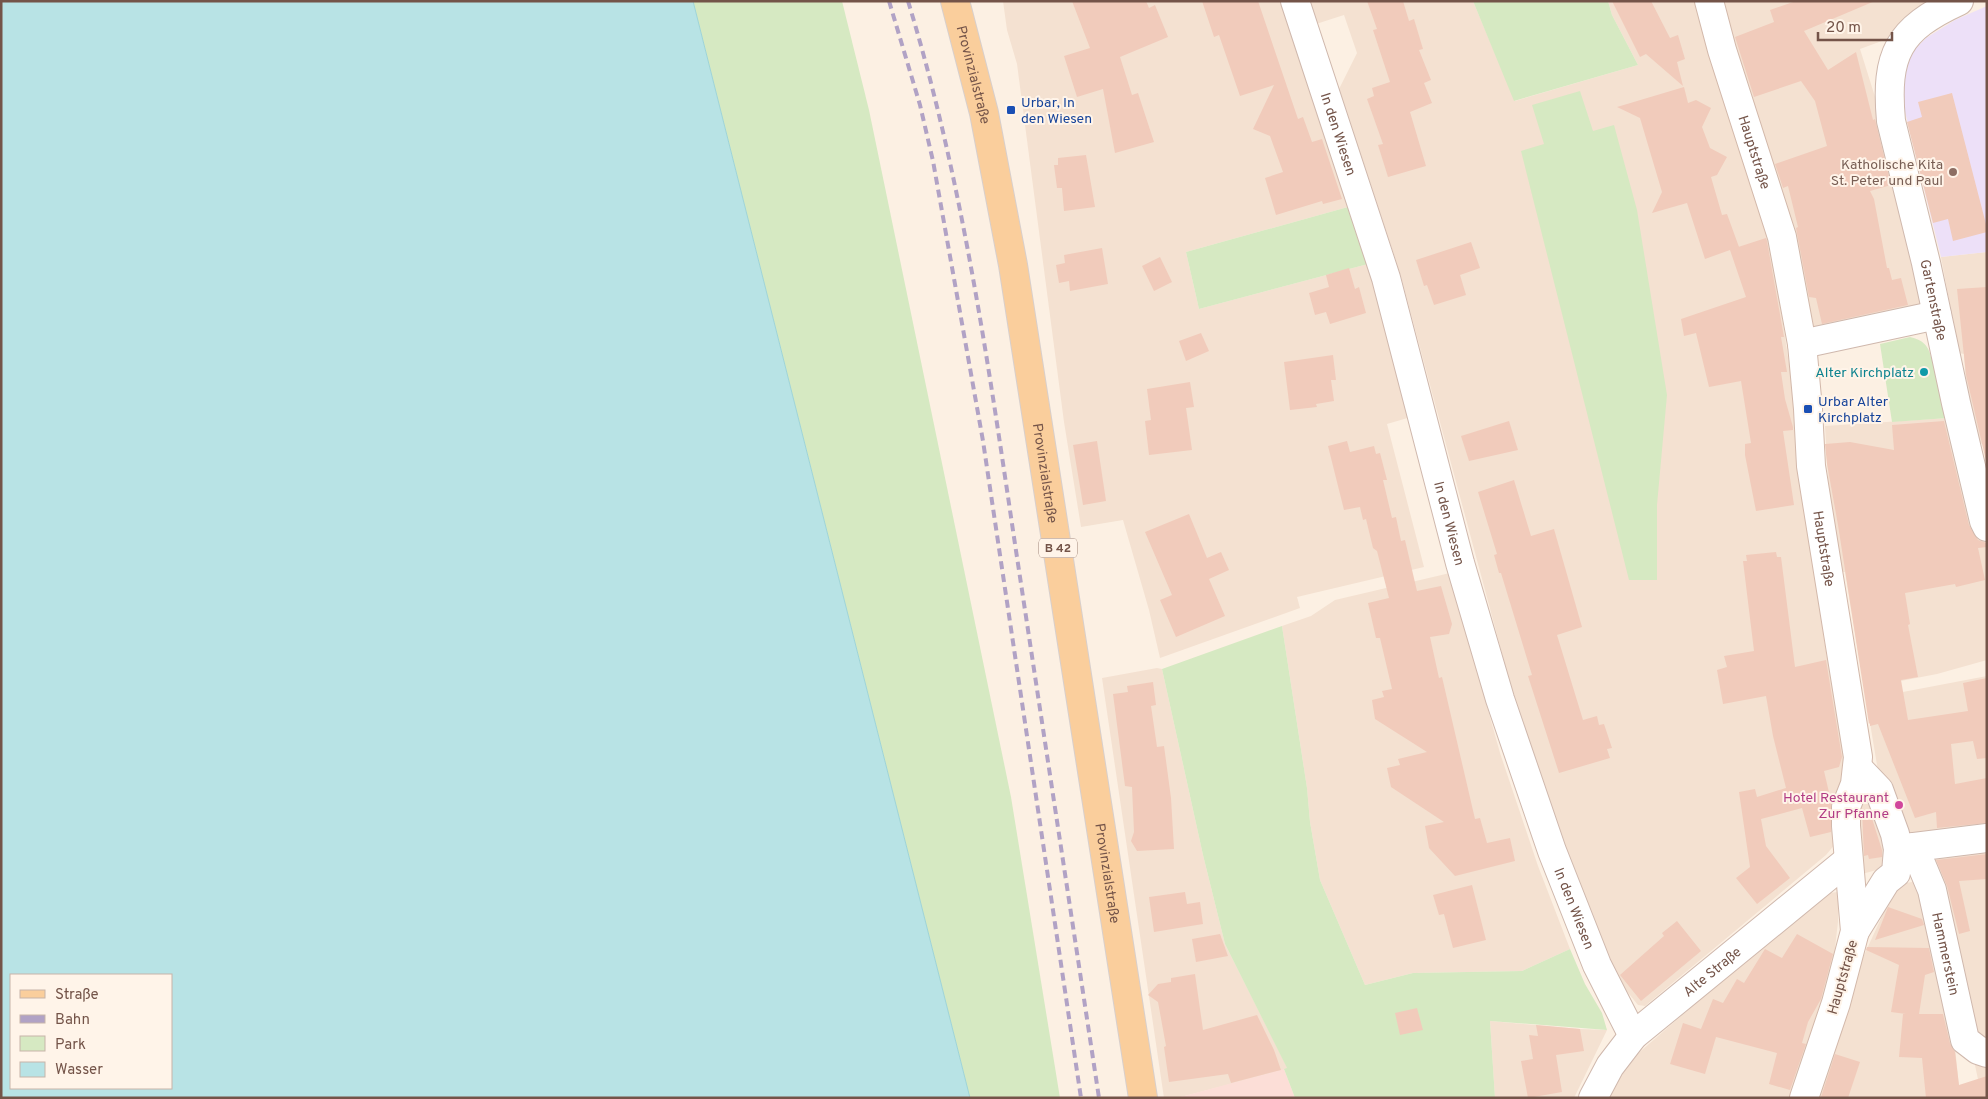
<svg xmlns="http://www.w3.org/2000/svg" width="1988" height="1099" font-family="Overpass,sans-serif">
  <rect width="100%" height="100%" fill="#fcf0e3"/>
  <g fill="#f4e1d1">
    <polygon points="1003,1 1280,1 1348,207 1186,252 1199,309 1368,264 1411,417 1387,424 1424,567 1297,597 1300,608 1160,658 1149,610 1123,520 1081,527 1064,422 1017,64 1007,30"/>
    <polygon points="1309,1 1473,1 1515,101 1638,65 1612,15 1608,1 1698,1 1774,262 1790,371 1824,639 1844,760 1836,843 1826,855 1645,1006 1638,1005 1611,972 1526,743 1400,273 1339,89 1357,53 1344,15 1316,24"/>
    <polygon points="1720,1 1937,1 1890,38 1860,49 1876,100 1923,298 1920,304 1914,308 1817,330 1810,327"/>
    <polygon points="1987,252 1987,443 1979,444 1966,383 1964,354 1959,353 1941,257"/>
    <polygon points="1948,418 1973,521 1987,548 1987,660 1937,674 1864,688 1845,572 1841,572 1829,495 1825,426"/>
    <polygon points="1450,573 1500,753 1538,866 1570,949 1522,971 1413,973 1365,985 1320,880 1310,822 1307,788 1282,626 1311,616 1335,600"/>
    <polygon points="1157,668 1162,669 1203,855 1225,944 1288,1069 1177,1098 1164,1098 1102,678"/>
    <polygon points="1987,676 1987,831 1938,836 1901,831 1879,777 1866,699"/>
    <polygon points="1877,803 1888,867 1858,875 1857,805"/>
    <polygon points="1987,846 1987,1041 1976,1033 1929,856"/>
    <polygon points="1918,881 1953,1026 1960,1098 1816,1098 1860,964 1895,888 1900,884"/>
    <polygon points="1838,892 1838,922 1831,982 1790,1098 1605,1098 1619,1070 1773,936 1829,893"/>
    <polygon points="1490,1021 1580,1029 1607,1030 1574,1098 1495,1098"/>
    <polygon points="1973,1056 1987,1060 1987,1098 1982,1098"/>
  </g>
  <polygon fill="#fcded7" points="1284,1069 1295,1098 1177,1098"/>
  <polygon fill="#ede0f8" points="1987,6 1987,252 1941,257 1903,104 1903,70 1910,54 1926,38 1955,20"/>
  <g fill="#d6e9c2">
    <polygon points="693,1 842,1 869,110 1011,797 1060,1098 970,1098"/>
    <polygon points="1473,1 1608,1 1612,15 1638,65 1514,101"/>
    <polygon points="1580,91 1593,131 1614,125 1637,210 1667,395 1657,505 1657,580 1629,580 1521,151 1544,144 1532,105"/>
    <polygon points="1348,207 1368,264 1199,309 1186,252"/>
    <path d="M1910,337c13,3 18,8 21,20l5,-1 12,62 -56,4 -12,-78z"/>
    <polygon points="1282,626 1307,788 1310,822 1320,880 1365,985 1413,973 1522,971 1570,949 1585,984 1602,1013 1607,1030 1490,1021 1495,1098 1295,1098 1284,1069 1287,1068 1225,944 1203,855 1162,669"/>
  </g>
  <path fill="#b8e3e5" stroke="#9ed4d7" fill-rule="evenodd" d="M1,1h692l277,1097h-969zM11,975h160v113h-160z"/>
  <g fill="#f1cbbb">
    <polygon points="1072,1 1146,1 1149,8 1155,5 1168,37 1120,57 1132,95 1138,93 1154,142 1115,153 1103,89 1077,97 1064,56 1090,48"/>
    <polygon points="1202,1 1258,1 1298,119 1303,117 1312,142 1322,139 1342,199 1323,204 1322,201 1276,215 1265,178 1283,172 1270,136 1253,129 1274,85 1240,96 1219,35 1214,37"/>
    <polygon points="1367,1 1403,1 1409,21 1414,19 1423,49 1419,50 1431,80 1424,83 1432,103 1410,112 1426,166 1388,177 1378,145 1383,144 1367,99 1374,96 1372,88 1390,82 1373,30 1377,29"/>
    <polygon points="1612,1 1651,1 1670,38 1678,35 1685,59 1677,62 1683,86 1646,54 1640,57"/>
    <polygon points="1796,1 1875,1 1804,31 1828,70 1856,52 1873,120 1875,119 1891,185 1870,191 1874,199 1887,268 1889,268 1892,280 1901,278 1908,305 1822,324 1816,298 1809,297 1796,228 1798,227 1788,186 1783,188 1775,164 1827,146 1815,101 1801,81 1754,97 1735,37 1774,22 1770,10"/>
    <polygon points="1684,87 1688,103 1696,100 1711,108 1702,127 1710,148 1727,157 1717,175 1711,177 1722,215 1727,214 1739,247 1732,249 1766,238 1767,241 1784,337 1781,337 1787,372 1781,372 1785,399 1793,427 1793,430 1783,431 1794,505 1756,511 1745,455 1745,444 1751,443 1741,381 1709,387 1696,333 1684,336 1681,319 1746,297 1730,250 1705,259 1687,203 1652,213 1662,192 1640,118 1617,107"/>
    <polygon points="1952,93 1987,228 1987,232 1953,241 1948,219 1933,223 1907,122 1922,117 1918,102"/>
    <polygon points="1086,155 1095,207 1064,211 1062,188 1057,188 1054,165 1058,165 1058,158"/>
    <polygon points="1471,242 1480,268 1460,275 1466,295 1434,305 1427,285 1424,286 1416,260"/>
    <polygon points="1102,248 1108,284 1070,291 1069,281 1059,283 1056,265 1065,263 1064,255"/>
    <polygon points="1160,257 1172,282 1154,291 1142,266"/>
    <polygon points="1349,268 1355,289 1359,287 1366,313 1330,324 1326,312 1315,315 1309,293 1329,287 1326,275"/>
    <polygon points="1987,287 1987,465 1966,375 1957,289"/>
    <polygon points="1201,333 1209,351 1186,361 1179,341"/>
    <polygon points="1333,355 1336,380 1331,380 1334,401 1316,404 1317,407 1290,410 1284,362"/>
    <polygon points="1190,382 1194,407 1186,408 1192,450 1149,455 1145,421 1151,420 1147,389"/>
    <polygon points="1509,421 1518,450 1469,461 1461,436"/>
    <polygon points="1944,421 1969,525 1978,540 1987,543 1987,547 1978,548 1985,580 1956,587 1955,584 1905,593 1910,624 1908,625 1918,677 1901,680 1908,720 1968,711 1963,683 1987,678 1987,758 1977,759 1973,741 1951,744 1955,784 1987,778 1987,823 1937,828 1936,812 1915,818 1878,724 1870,726 1870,723 1869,724 1838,525 1827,464 1825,444 1850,442 1894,450 1892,425"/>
    <polygon points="1097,441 1106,501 1083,505 1073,445"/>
    <polygon points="1347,441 1350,452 1374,446 1376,454 1380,453 1387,480 1383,480 1392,518 1396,517 1401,541 1405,540 1417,591 1441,586 1452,624 1449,634 1430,637 1439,678 1442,677 1475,819 1480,818 1487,843 1510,838 1515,861 1455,876 1429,848 1425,826 1444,822 1391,787 1387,768 1400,765 1398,759 1427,752 1375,719 1372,700 1384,697 1382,691 1392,689 1380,638 1376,638 1368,603 1389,598 1377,551 1373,548 1366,519 1363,520 1360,507 1344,510 1328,446"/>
    <polygon points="1514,480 1531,536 1554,529 1582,627 1557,635 1583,720 1597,716 1599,725 1604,724 1612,748 1607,749 1610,758 1559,773 1528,676 1532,675 1501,573 1499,573 1494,555 1497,554 1478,492"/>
    <polygon points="1189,514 1207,558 1221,552 1229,570 1209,579 1225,616 1176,637 1160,600 1172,595 1145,532"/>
    <polygon points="1776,552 1777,557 1781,557 1795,667 1826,660 1842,757 1839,767 1824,771 1831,801 1831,832 1810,837 1802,808 1761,819 1766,846 1790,878 1757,904 1736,878 1750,867 1739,792 1755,789 1757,797 1786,788 1773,736 1766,696 1723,704 1717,670 1727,667 1724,656 1754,651 1743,561 1747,561 1746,555"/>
    <polygon points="1153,682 1156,705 1151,706 1157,747 1164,746 1171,798 1174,849 1137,851 1131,841 1134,832 1132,787 1125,786 1113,694 1128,692 1127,686"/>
    <polygon points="1869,809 1882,850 1882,857 1869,859 1868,855 1864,856 1862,810"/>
    <polygon points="1987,854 1987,879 1959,881 1970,931 1959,934 1947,886 1936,860"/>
    <polygon points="1472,885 1486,940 1453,948 1444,914 1439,915 1433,895"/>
    <polygon points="1185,892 1187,904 1200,902 1203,924 1154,932 1149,897"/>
    <polygon points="1888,907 1922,919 1924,925 1875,940"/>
    <polygon points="1677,921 1701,951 1641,1001 1620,975 1664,936 1662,933"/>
    <polygon points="1220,934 1228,956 1196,962 1192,939"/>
    <polygon points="1797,934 1833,954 1821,999 1808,1022 1802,1043 1806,1044 1790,1090 1769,1084 1777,1053 1716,1037 1705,1074 1670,1064 1683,1023 1701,1029 1713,999 1723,1003 1737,979 1744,983 1765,949 1782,958"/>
    <polygon points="1867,947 1929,948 1934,972 1925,975 1919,1014 1943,1014 1950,1043 1955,1052 1959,1085 1987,1076 1987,1098 1926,1098 1922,1058 1899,1057 1903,1014 1906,1014 1891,1012 1899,965 1866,950"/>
    <polygon points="1195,974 1203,1030 1257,1015 1274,1050 1281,1070 1231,1083 1228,1074 1169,1082 1164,1047 1166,1046 1158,1002 1148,995 1158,984 1171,982 1171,978"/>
    <polygon points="1417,1008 1423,1030 1400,1035 1395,1013"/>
    <polygon points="1536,1025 1580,1029 1584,1051 1556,1055 1562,1092 1528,1098 1521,1061 1533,1059 1529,1035 1538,1036"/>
    <polygon points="1835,1054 1860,1062 1848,1098 1821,1097"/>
  </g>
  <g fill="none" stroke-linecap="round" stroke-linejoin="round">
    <defs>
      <g id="street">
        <path id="s1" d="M1295,1l91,277 74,285 40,136 52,152 45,114 36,71"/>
        <path id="s2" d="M1959,1c-61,28 -74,53 -68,120l35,142 30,140 28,118 3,6"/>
        <polyline points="1802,344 1937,315"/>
        <path id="s3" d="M1914,847l18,43 33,150 13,10 9,3"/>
        <polyline points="1898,849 1987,838"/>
        <polyline points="1855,931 1886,881 1896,873 1898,849 1895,834 1879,790 1858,768"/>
        <path id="s4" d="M1593,1098l17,-32 23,-30 215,-176"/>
      </g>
      <g id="secondary">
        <path id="s5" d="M1709,1l13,49 60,187 20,107 6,65 3,57 47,291 -3,27 -9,23v19l9,105 -19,72 -32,95"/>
      </g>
      <g id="primary">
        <path id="s6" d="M955,1l29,112 29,152 130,833"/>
      </g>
    </defs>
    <use href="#street" stroke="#cfb8ad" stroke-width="30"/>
    <use href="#secondary" stroke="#d2b8aa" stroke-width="30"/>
    <use href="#primary" stroke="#d8cfcc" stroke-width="30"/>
    <use href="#street" stroke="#fff" stroke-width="28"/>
    <use href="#secondary" stroke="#fff" stroke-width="28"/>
    <use href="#primary" stroke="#face9c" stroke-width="28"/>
    <g stroke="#b1a2c5" stroke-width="4" stroke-dasharray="8 5" stroke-linecap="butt">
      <polyline points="889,1 920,105 933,161 983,441 1081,1098"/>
      <path d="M908,1c54,177 80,361 107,543 28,185 56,369 84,554"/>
    </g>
  </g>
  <g fill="#1a4fb4" stroke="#fff4e9" stroke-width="2">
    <rect x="1006" y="105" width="10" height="10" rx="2.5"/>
    <rect x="1803" y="404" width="10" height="10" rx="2.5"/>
  </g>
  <circle fill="#8d6e63" stroke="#fff4e9" stroke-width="2" cx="1953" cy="172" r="5"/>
  <circle fill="#0f9aa8" stroke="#fff4e9" stroke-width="2" cx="1924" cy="372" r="5"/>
  <circle fill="#d1479c" stroke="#fff4e9" stroke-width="2" cx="1899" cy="805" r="5"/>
  <g text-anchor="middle" stroke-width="4" stroke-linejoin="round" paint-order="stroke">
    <rect fill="#fff4e9" stroke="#9e8479" stroke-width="1" x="1039" y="538.5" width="38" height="19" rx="4"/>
    <g font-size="12" font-weight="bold" fill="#745449">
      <text x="1058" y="552">B 42</text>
    </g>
    <g font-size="14" fill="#745449" stroke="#fff4e9">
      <text dy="5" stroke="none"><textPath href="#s6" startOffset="76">Provinzialstraße</textPath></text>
      <text dy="5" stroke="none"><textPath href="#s1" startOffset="140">In den Wiesen</textPath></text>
      <text dy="5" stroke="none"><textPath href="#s5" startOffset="158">Hauptstraße</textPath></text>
      <text dy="5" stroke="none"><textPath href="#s2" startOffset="336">Gartenstraße</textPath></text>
      <text dy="5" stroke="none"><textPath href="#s6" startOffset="481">Provinzialstraße</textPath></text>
      <text dy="5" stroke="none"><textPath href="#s1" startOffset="545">In den Wiesen</textPath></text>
      <text dy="5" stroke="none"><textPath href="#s5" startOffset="562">Hauptstraße</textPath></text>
      <text dy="5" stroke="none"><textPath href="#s6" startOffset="886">Provinzialstraße</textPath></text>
      <text dy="5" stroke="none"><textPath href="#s1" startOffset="950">In den Wiesen</textPath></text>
      <text dy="5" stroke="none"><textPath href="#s3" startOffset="112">Hammerstein</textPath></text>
      <text dy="5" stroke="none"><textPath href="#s4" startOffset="176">Alte Straße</textPath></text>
      <text transform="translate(1842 977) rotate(-74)" y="5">Hauptstraße</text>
    </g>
    <g font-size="14" fill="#164399" stroke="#fff4e9" text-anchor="start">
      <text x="1021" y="107">Urbar, In<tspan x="1021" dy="16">den Wiesen</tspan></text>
      <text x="1818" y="406">Urbar Alter<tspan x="1818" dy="16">Kirchplatz</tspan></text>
    </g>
    <g font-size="14" fill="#785e54" stroke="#fff4e9" text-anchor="end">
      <text x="1943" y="169">Katholische Kita<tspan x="1943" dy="16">St. Peter und Paul</tspan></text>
    </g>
    <g font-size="14" fill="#0d838f" stroke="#fff4e9" text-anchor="end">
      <text x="1914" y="377">Alter Kirchplatz</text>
    </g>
    <g font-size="14" fill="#b23c85" stroke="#fff4e9" text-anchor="end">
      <text x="1889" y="802">Hotel Restaurant<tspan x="1889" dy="16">Zur Pfanne</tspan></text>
    </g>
  </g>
  <rect width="1988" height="1099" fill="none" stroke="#745449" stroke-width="5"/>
  <rect x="10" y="974" width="162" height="115" fill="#fff4e9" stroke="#c7b4a9"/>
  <rect x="20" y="990" width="25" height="8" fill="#face9c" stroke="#c7b4a9"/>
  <text x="55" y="999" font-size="15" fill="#745449">Straße</text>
  <rect x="20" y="1015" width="25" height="8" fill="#b1a2c5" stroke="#c7b4a9"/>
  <text x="55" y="1024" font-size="15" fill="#745449">Bahn</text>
  <rect x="20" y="1036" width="25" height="15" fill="#d6e9c2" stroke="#c7b4a9"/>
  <text x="55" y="1049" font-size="15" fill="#745449">Park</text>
  <rect x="20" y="1062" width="25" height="15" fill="#b8e3e5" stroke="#c7b4a9"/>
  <text x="55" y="1074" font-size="15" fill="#745449">Wasser</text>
  <path d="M1818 32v8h74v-8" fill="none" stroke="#745449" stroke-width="2.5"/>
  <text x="1826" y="32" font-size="15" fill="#745449" stroke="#fff4e9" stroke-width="4" paint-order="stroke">20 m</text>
</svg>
